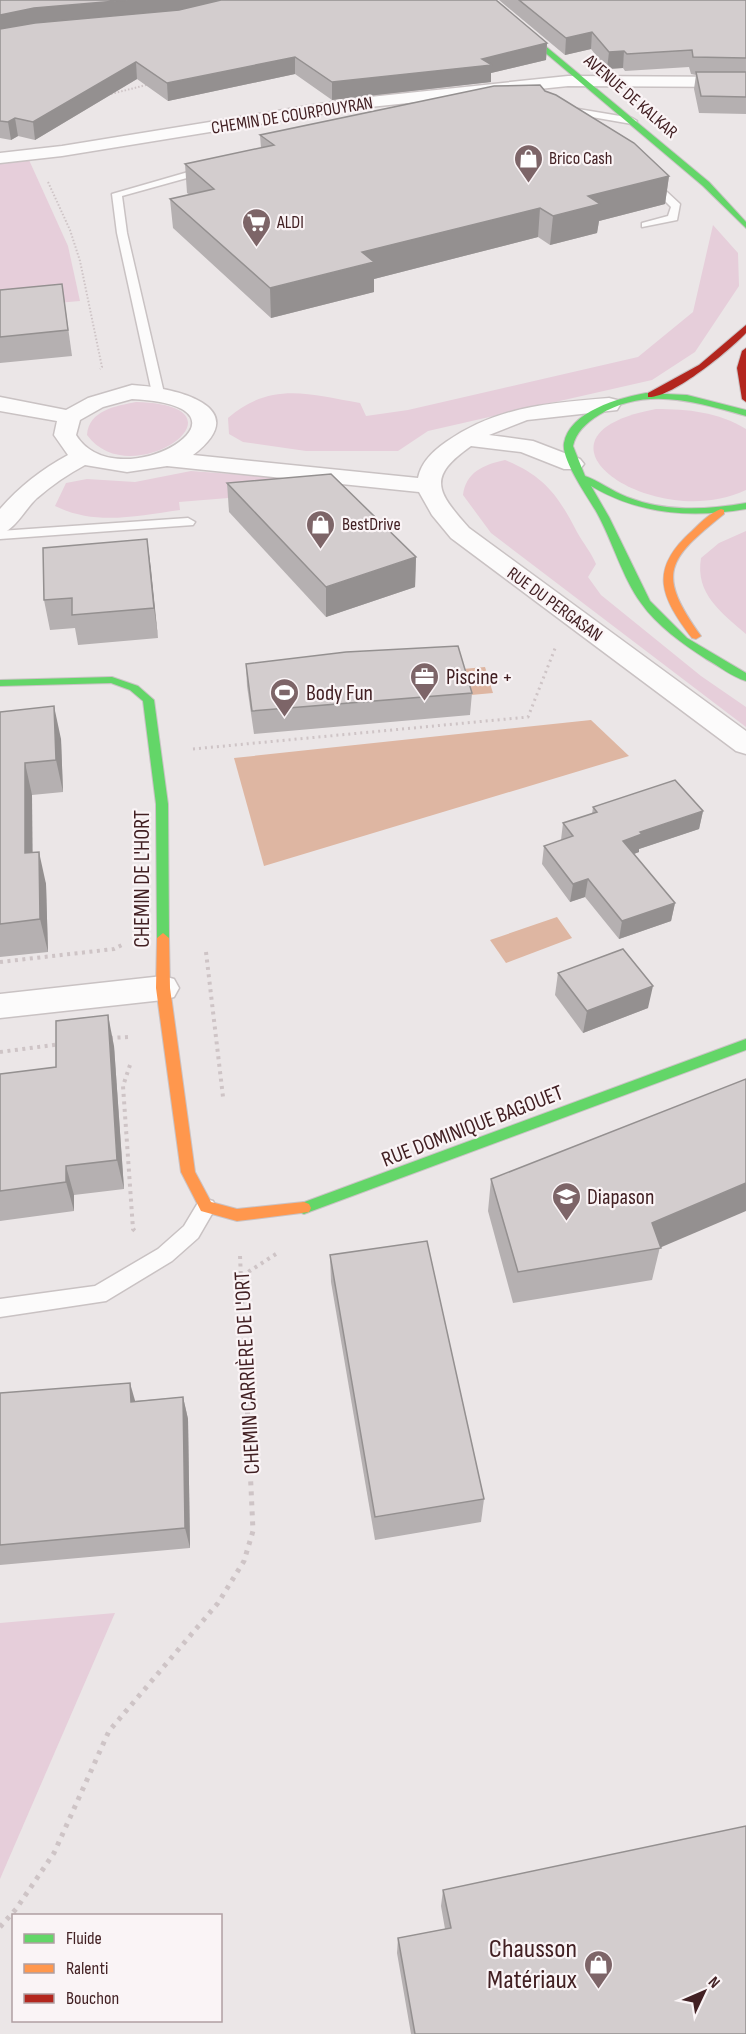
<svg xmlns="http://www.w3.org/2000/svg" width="746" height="2034" font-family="'Sofia Sans Condensed',sans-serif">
  <rect width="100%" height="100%" fill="#ebe6e7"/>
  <g fill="#e6ceda">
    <polygon points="29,160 68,246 80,301 0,308 0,162"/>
    <path d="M713,225l25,28 1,33 -44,66 -43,28 -224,51 -30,20h-92l-63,-9 -14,-8 -1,-16c43,-37 81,-24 132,-15l6,13 42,-6 230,-53 55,-45z"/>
    <path d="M136,402c123,3 -5,94 -49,33 2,-25 29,-29 49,-33z"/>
    <path d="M656,409c32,0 62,3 90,20v61c-93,44 -236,-54 -90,-81z"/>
    <path d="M505,460c39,16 53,35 72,72 6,11 14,20 19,32l-8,13 13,18 100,81 45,31v20l-255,-194 -28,-38c3,-23 20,-30 42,-35z"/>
    <path d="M191,471l149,11 -1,7 -160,13 1,8c-45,6 -84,16 -125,-4l11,-23 21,-4 48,3z"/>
    <path d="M746,531v103c-25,-22 -51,-40 -45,-76l18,-15z"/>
    <polygon points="115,1613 0,1879 0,1623"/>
  </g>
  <g fill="#deb6a2">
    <polygon points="485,667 493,693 471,695 463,669"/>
    <polygon points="591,720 629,756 264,866 234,758"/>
    <polygon points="557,917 572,938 506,963 490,940"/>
  </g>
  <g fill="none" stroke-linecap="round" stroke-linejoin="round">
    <defs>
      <g id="lane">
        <polygon points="566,107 632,118 637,121 632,124 563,112 563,108"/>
        <polygon points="209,166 212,167 212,171 122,196 127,233 164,393 158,397 152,393 117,233 112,194"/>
        <polygon points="647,179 653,179 680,204 677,220 642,227 642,223 668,216 671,207 647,183"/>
        <polygon points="188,518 195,522 193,525 0,539 0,531"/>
        <polygon points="206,1199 213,1201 216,1207 198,1238 172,1261 106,1301 0,1317 0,1299 95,1286 158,1249 184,1226 199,1201"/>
      </g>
      <g id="street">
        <polygon points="568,76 746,77 746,87 568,86 351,109 62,156 0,163 0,153 62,146 351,99"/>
        <path d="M132,385c38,2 126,20 61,70l225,23c3,-16 15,-27 28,-36 50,-35 102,-39 163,-44l8,2 3,5 -3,5 -90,10 -38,15 44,6 47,18 4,5 -4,5h-16l-43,-17 -50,-6c-44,31 -35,45 -2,82l277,203v23l-10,-3 -285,-213 -19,-23 -13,-23 -252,-26 -40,6 -42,-7c-17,9 -33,20 -48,33 -12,11 -22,32 -37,36v-25c19,-22 42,-40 68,-54l-14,-20 3,-14 -57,-10v-14l66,13 22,-12zM132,399c146,7 -14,104 -56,36l4,-15 23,-13z"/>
        <polygon points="163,976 174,979 179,988 174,997 163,1000 0,1018 0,994"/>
      </g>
      <g id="fast">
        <polygon points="483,0 490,0 709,182 746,222 746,228 703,186"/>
        <path d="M646,393l41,2 59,15v6c-50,-14 -100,-30 -147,-1 -13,8 -23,17 -26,31l12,30c14,5 27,15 42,21 38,15 79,13 119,6v6c-54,9 -106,6 -155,-23l18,31 41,84 37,37 59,35v8c-14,-4 -27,-15 -40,-22 -23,-15 -49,-33 -65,-56 -18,-24 -29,-63 -44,-90 -9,-16 -36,-53 -33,-70 6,-32 55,-45 82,-50z"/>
        <polygon points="112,677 138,686 154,700 168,804 169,938 163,943 157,938 156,804 143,701 130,690 111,683 0,686 0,680"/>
        <polygon points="746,1039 746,1050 309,1212 304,1214 299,1212 297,1208 299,1204"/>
      </g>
      <g id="slow">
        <path d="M721,509l3,1v4c-57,46 -68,59 -23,122l-5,3 -4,-1c-31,-41 -44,-68 0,-107 8,-8 18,-18 29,-22z"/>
        <polygon points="163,933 169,938 170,988 195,1172 211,1202 237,1209 304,1202 309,1204 311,1208 309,1212 237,1221 201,1211 181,1172 156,988 157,938"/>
      </g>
      <g id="jam">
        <path d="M746,325v8c-16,17 -75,66 -98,64v-4l51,-28z"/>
        <polygon points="746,348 746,402 742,399 737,368 742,351"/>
      </g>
    </defs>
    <use href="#lane" stroke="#c9c2c3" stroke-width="3"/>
    <use href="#street" stroke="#c9c2c3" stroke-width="3"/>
    <use href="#fast" stroke="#cac3c5" stroke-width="2"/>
    <use href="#slow" stroke="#cac3c5" stroke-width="2"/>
    <use href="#jam" stroke="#cac3c5" stroke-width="2"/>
    <g stroke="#cec4c6" stroke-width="2" stroke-dasharray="1.5 2" stroke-linecap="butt">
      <polyline points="111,94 150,84"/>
      <polyline points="48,182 70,230 80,261 102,367 100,369"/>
    </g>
    <polyline stroke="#cec4c6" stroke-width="3" stroke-dasharray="2 4" stroke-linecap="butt" points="193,749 528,717 556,646"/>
    <g stroke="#cec4c6" stroke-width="4" stroke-dasharray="3 4.5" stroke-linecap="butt">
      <polyline points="206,952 223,1097"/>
      <polyline points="0,962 114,949 122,945"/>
      <polyline points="110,1038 128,1037"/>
      <polyline points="0,1052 61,1044"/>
      <polyline points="130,1065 123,1086 133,1229 136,1232"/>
      <polyline points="240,1256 247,1404"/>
      <polyline points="242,1276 279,1252"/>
    </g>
    <polyline stroke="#cec4c6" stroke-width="5" stroke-dasharray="4 6" stroke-linecap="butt" points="0,1927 16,1909 54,1853 109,1731 218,1603 244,1561 253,1531 247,1402"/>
    <use href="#lane" fill="#fcfbfb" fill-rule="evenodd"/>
    <use href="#street" fill="#fcfbfb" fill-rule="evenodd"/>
    <use href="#fast" fill="#63d668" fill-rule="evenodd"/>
    <use href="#slow" fill="#ff974d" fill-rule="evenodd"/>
    <use href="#jam" fill="#b3261e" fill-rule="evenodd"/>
  </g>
  <g fill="#b5b0b1">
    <polygon points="0,0 547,43 546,60 491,73 491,82 332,100 295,74 168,101 137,79 35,140 18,136 11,140 0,138"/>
    <polygon points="499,0 746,0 746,114 699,113 694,89 696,75 691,74 689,67 625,71 623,68 607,69 591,49 565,55"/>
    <polygon points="545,91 669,176 665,204 599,221 597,233 550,245 538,237 374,279 374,292 271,318 173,228 170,199 190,195 187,193 185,164 261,148 260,135"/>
    <polygon points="62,284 72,356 0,363 0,290"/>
    <polygon points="227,483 416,557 415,587 326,617 229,512"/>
    <polygon points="147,539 158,638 78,645 75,628 50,630 44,600"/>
    <polygon points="246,664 472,693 470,715 254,734 247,686"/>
    <polygon points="0,712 61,739 63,792 32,795 32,852 46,884 48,952 0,957"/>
    <polygon points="593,807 703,811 699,829 639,849 639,852 634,854 675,903 671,921 619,939 585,897 570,902 542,864 544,846 561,840 563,823 592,814"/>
    <polygon points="558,973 648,1008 583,1033 555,995"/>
    <polygon points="114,1046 124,1189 74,1195 74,1211 0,1221 0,1074 56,1067"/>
    <polygon points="491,1179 660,1247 652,1280 513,1303 488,1211"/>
    <polygon points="330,1255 484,1499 481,1522 375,1540 331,1282"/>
    <polygon points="0,1393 135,1401 183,1397 188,1419 190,1548 0,1565"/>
    <polygon points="443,1890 746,2034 411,2034 397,1953 398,1938 445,1929 441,1906"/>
  </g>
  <g fill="#949090">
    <polygon points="128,0 234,0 180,12 0,32 0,15 34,8"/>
    <polygon points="592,32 591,49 565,55 566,38"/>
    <polygon points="547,43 546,60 491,73 491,82 332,100 332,82 482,59"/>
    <polygon points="624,51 623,68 607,69 609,52"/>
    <polygon points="295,57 295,74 168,101 167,83"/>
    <polygon points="136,62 137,79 35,140 33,122"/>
    <polygon points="15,118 18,136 11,140 8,122"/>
    <polygon points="669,176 665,204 599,221 597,233 550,245 553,216 588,196"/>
    <polygon points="540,208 538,237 374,279 374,292 271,318 270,288 362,252"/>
    <polygon points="147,539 151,569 158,638 154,608"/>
    <polygon points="416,557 415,587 326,617 326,587"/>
    <polygon points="54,706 61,739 63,792 56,760"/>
    <polygon points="25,763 32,795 33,886 25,853"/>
    <polygon points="703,811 699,829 639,849 639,852 620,859 623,841 640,832"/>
    <polygon points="39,852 46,884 48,952 40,919"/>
    <polygon points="588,879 585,897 570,902 573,884"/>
    <polygon points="675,903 671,921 619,939 622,921"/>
    <polygon points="653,986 648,1008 583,1033 587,1011"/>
    <polygon points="108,1015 114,1046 124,1189 117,1160"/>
    <polygon points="66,1166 74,1195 74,1211 66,1182"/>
    <polygon points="746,1183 746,1211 657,1249 652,1223"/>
    <polygon points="130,1383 136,1404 131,1402"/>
    <polygon points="183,1397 188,1419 190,1548 185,1528"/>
  </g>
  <g fill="#d3cdce" stroke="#949090" stroke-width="1.5">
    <polygon points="0,0 128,0 34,8 0,15"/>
    <polygon points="221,0 496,0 547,43 482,59 492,65 332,82 295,57 167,83 136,62 33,122 15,118 8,122 0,121 0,29 35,23 179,10"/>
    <polygon points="519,0 746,0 746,58 693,57 692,50 627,54 624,51 609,52 592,32 566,38"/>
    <polygon points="696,72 746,72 746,97 701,96"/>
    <polygon points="540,85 545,91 556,95 634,143 669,176 588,196 600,204 553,216 540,208 362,252 374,262 270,288 170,199 214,189 185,164 274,145 260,135 494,86"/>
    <polygon points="62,284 68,330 0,337 0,290"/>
    <polygon points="331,474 416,557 326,587 227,483"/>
    <polygon points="147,539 154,608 72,615 72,598 44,600 43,548"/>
    <polygon points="458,646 472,693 252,711 246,664 346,652"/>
    <polygon points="54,706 56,760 25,763 25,853 39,852 40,919 0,924 0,712"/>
    <polygon points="675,780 703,811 640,832 642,834 623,841 675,903 622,921 588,879 573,884 544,846 573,836 563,823 597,812 593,807"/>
    <polygon points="623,949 653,986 587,1011 558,973"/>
    <polygon points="108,1015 117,1160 66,1166 66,1182 0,1191 0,1074 56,1067 56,1021"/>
    <polygon points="746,1079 746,1183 652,1223 661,1248 518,1272 491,1179"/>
    <polygon points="427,1241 484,1499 375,1517 330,1255"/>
    <polygon points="130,1383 131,1402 183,1397 185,1528 0,1545 0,1393"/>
    <polygon points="746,1826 746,2034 415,2034 398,1938 451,1928 443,1890"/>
  </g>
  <defs>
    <symbol id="shop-pin" viewBox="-11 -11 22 30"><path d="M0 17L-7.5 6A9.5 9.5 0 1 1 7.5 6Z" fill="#7d6568" stroke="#faf4f6"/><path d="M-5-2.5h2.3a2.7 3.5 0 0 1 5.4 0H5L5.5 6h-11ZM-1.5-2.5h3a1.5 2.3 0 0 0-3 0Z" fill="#fff"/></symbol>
    <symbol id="supermarket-pin" viewBox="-11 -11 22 30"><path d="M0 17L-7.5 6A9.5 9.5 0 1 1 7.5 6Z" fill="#7d6568" stroke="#faf4f6"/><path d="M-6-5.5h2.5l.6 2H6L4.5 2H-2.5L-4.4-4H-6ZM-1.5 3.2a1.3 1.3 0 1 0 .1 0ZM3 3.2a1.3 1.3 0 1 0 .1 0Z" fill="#fff"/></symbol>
    <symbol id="office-pin" viewBox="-11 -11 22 30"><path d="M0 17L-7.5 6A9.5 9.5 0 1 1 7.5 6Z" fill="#7d6568" stroke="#faf4f6"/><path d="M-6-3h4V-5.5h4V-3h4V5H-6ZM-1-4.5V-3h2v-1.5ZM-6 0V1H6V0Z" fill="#fff"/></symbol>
    <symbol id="stadium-pin" viewBox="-11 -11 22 30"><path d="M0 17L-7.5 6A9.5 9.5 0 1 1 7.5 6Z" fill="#7d6568" stroke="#faf4f6"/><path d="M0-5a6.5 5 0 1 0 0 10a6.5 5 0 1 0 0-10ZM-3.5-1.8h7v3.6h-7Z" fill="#fff"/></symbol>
    <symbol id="school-pin" viewBox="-11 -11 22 30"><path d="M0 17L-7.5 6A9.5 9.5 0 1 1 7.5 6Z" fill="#7d6568" stroke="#faf4f6"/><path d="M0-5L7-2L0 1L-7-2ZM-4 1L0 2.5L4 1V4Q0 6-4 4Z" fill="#fff"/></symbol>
  </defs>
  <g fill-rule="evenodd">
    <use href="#shop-pin" x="512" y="142" width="33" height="45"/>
    <use href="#supermarket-pin" x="240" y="206" width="33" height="45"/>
    <use href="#shop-pin" x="304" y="508" width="33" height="45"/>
    <use href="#office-pin" x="408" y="660" width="33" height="45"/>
    <use href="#stadium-pin" x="268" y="676" width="33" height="45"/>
    <use href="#school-pin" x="550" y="1180" width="33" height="45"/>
    <use href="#shop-pin" x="582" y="1948" width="33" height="45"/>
  </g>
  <g text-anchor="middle" stroke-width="4.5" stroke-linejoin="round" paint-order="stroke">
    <g font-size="18" fill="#422023" stroke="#faf4f6">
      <text transform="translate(631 96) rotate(41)" y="6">AVENUE DE KALKAR</text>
      <text transform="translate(292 115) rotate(-9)" y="6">CHEMIN DE COURPOUYRAN</text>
      <text transform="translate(555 604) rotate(36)" y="6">RUE DU PERGASAN</text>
    </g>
    <g font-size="18" fill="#422023" stroke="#faf4f6" text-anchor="start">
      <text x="549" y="164">Brico Cash</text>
      <text x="277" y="228">ALDI</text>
      <text x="342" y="530">BestDrive</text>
    </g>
    <g font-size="22" fill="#422023" stroke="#faf4f6" text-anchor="start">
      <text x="446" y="684">Piscine +</text>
      <text x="306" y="700">Body Fun</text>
      <text x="587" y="1204">Diapason</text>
    </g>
    <g font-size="22" fill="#422023" stroke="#faf4f6">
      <text transform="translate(141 879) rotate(-90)" y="8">CHEMIN DE L'HORT</text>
      <text transform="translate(472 1125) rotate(-21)" y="8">RUE DOMINIQUE BAGOUET</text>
      <text transform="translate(246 1373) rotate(-93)" y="8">CHEMIN CARRIÈRE DE L'ORT</text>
    </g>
    <g font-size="27" fill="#422023" stroke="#faf4f6" text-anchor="end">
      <text x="577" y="1957">Chausson<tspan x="577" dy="31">Matériaux</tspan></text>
    </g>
  </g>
  <rect x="12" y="1914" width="210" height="108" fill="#faf4f6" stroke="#b09fa2" stroke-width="1.5"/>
  <rect x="24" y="1934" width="30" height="9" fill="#63d668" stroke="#b09fa2" stroke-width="1.5"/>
  <text x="66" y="1944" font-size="18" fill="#422023">Fluide</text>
  <rect x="24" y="1964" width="30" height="9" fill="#ff974d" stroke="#b09fa2" stroke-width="1.5"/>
  <text x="66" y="1974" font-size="18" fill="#422023">Ralenti</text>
  <rect x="24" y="1994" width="30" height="9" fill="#b3261e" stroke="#b09fa2" stroke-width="1.5"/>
  <text x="66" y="2004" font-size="18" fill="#422023">Bouchon</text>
  <g transform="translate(704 1992) rotate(46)" stroke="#faf4f6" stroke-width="4.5" paint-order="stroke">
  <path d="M0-4.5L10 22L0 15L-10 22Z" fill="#422023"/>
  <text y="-9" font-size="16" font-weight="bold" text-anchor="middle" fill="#422023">N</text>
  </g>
</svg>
